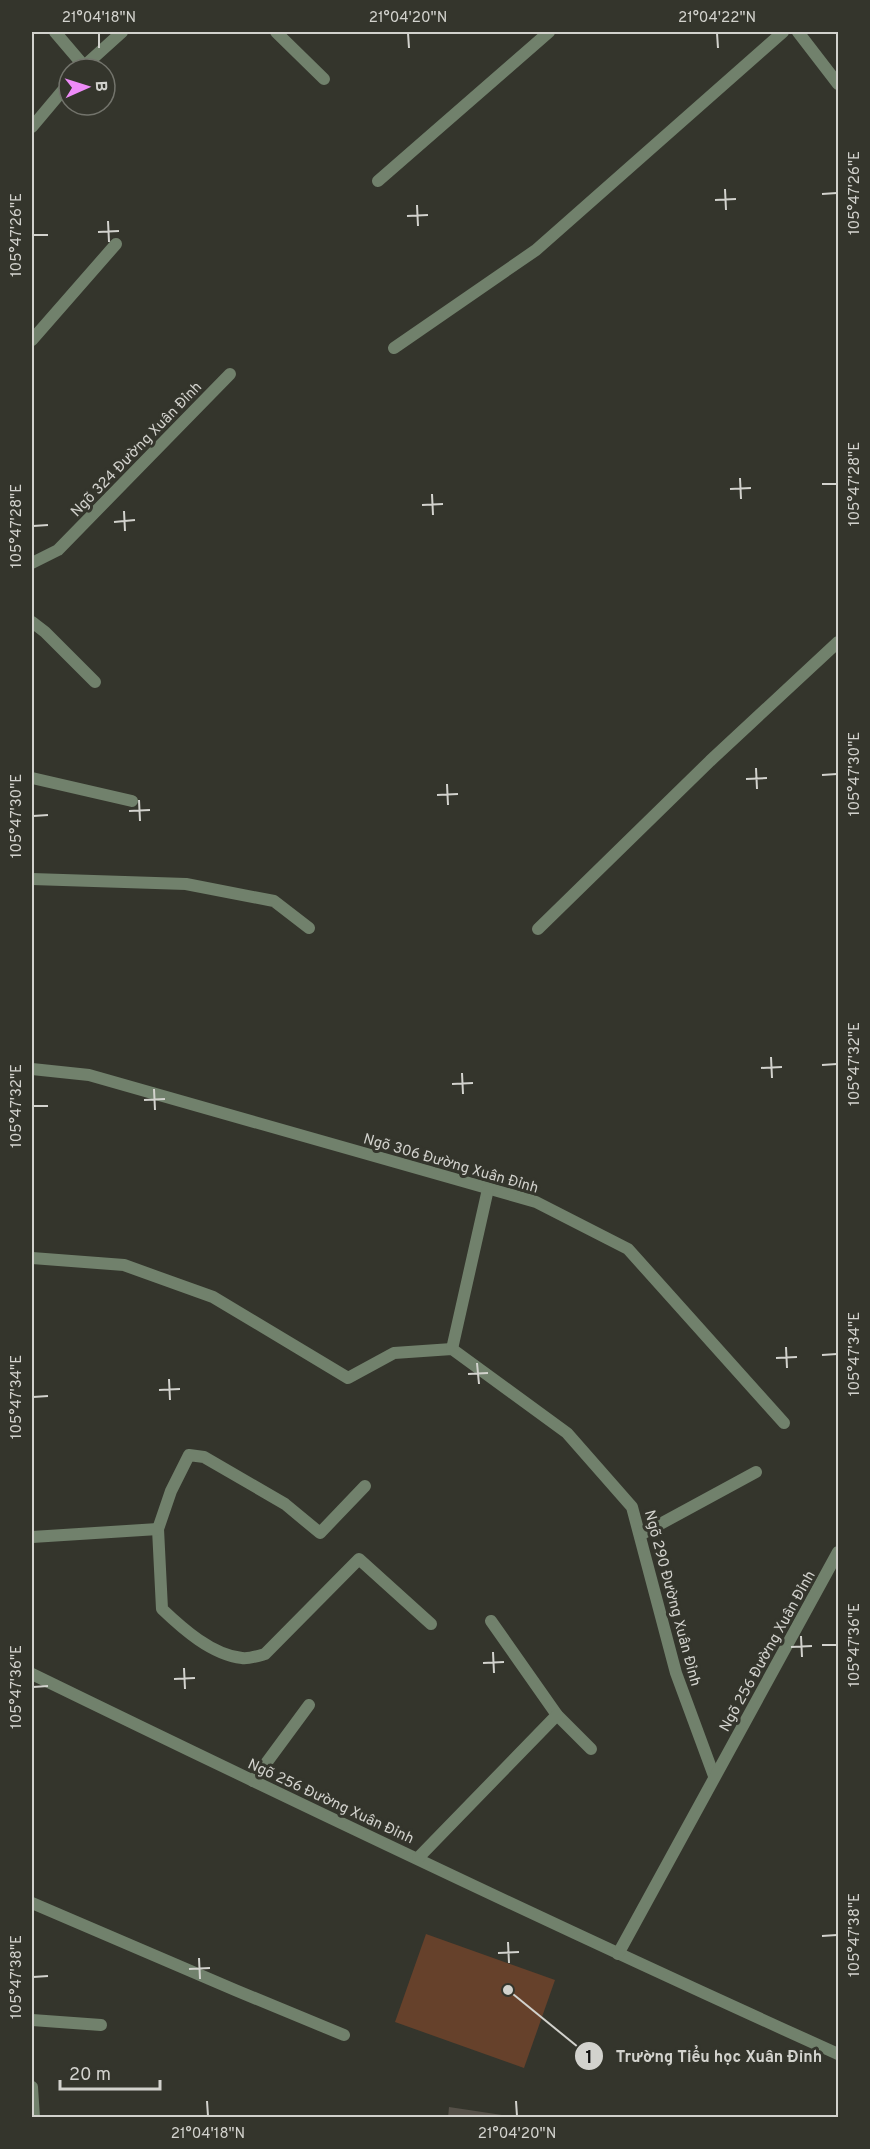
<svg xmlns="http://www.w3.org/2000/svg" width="870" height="2149" font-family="Overpass,sans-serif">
  <rect width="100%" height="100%" fill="#34352c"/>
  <polygon fill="#66412b" points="426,1934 555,1980 524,2068 395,2022"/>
  <polygon fill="#565149" points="449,2107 502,2115 502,2118 448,2118"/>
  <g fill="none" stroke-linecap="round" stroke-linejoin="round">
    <g stroke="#71816c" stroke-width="12">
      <polyline points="32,622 45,632 95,682"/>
      <polyline points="538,929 710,761 838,642"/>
      <path d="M365,1486l-45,47 -35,-29 -81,-47 -15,-2 -18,36 -13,38 4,80c21,20 50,46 80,49 7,1 16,-2 23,-4l94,-95 72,65"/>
      <polyline points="32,1537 158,1529"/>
    </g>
    <g stroke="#71816c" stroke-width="12">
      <polyline points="55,32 84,66"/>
      <polyline points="276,32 324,79"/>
      <polyline points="798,32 838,84"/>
      <polyline points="378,181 549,32"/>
      <polyline points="32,340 116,244"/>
      <polyline points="394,348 536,250 783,32"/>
      <polyline points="32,563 58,550 230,374"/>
      <polyline points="32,778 132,801"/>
      <polyline points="32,879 186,884 274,901 309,928"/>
      <polyline points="32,1069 89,1075 536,1202 628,1249 784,1423"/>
      <polyline points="32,1258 124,1265 213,1297 348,1378 394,1353 452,1349 567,1433 632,1507 676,1673 714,1776"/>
      <polyline points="452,1349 488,1189"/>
      <polyline points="640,1535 756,1472"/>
      <polyline points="491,1621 557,1715 591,1749"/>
      <path d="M32,1674c267,130 536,258 806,380"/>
      <polyline points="253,1781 309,1705"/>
      <polyline points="418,1858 557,1715"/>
      <polyline points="32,1903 235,1990 344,2035"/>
      <polyline points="618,1954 838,1552"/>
      <polyline points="32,2020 101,2025"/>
    </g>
    <g stroke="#71816c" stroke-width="12">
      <polyline points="81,69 122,32"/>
      <polyline points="32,127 69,83"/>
      <polyline points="32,2087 34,2118"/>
    </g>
  </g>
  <path fill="none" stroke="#d2d2cd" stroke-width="2" d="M99,33v15M408,33l1,15M717,33l1,15M725,189l1,21M822,194l15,-1M715,200l21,-1M417,205l1,21M407,216l21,-1M108,221l1,21M98,232l21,-1M33,235h15M740,478l1,21M822,484h15M730,489l21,-1M432,494l1,21M422,505l21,-1M124,511l1,20M114,522l21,-2M33,526l15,-1M756,768l1,21M822,775l15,-1M746,779l21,-1M447,784l1,21M437,795l21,-1M139,800l1,21M129,811l21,-1M33,816l15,-1M771,1057l1,21M822,1065l15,-1M761,1068l21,-1M462,1073l1,21M452,1084l21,-1M154,1089l1,21M144,1100l21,-1M33,1106h15M786,1347l1,21M822,1355l15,-1M776,1358l21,-1M477,1363l2,21M468,1374l20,-1M169,1379l1,21M159,1390l21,-1M33,1397l15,-1M801,1636l1,21M822,1645h15M791,1647l21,-1M493,1652l1,21M483,1663l21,-1M184,1668l1,21M174,1679l21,-1M33,1687l15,-1M822,1936l15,-1M508,1942l1,21M498,1953l21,-1M199,1958l1,21M189,1969l21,-1M33,1977l15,-1M207,2101l1,15M516,2101l1,15"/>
  <g text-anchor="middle" stroke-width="6" stroke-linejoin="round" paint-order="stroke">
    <g font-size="15" fill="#d2d2cd" stroke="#34352c">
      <text transform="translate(136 449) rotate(-46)" y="5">Ngõ 324 Đường Xuân Đỉnh</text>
      <text transform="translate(451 1163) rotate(16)" y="5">Ngõ 306 Đường Xuân Đỉnh</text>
      <text transform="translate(673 1598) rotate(75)" y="5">Ngõ 290 Đường Xuân Đỉnh</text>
      <text transform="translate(767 1651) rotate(-61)" y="5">Ngõ 256 Đường Xuân Đỉnh</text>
      <text transform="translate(331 1801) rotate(25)" y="5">Ngõ 256 Đường Xuân Đỉnh</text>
    </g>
  </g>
  <path fill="none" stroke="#d2d2cd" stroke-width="2" d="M508 1990L589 2056"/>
  <g fill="#d2d2cd" stroke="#34352c" stroke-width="2">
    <circle cx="508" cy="1990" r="6"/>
    <circle cx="589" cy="2056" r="15"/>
  </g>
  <g font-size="18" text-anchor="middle" font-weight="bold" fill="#111">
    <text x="589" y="2063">1</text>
  </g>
  <g font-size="16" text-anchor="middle" font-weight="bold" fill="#d2d2cd" stroke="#34352c" stroke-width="6" stroke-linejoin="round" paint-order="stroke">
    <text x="719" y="2062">Trường Tiểu học Xuân Đỉnh</text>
  </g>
  <rect width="870" height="2149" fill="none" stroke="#34352c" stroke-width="66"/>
  <g transform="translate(87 87) rotate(87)"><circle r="28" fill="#34352c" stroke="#73746c" stroke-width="1.5"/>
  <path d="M0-4.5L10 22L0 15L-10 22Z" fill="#ee8bf8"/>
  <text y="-9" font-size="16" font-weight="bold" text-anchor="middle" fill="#d2d2cd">B</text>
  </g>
  <path d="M60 2080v9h100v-9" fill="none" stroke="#d2d2cd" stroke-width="3"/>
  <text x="69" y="2080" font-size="18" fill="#d2d2cd" stroke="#34352c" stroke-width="4.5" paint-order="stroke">20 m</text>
  <rect x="33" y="33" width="804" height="2083" fill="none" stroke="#d2d2cd" stroke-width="2"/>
  <g font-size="15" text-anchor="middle" fill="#d2d2cd">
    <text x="99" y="22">21°04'18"N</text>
    <text x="408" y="22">21°04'20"N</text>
    <text x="717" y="22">21°04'22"N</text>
    <text transform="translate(854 193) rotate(-90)" y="5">105°47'26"E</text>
    <text transform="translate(16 235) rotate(-90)" y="5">105°47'26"E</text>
    <text transform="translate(854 484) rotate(-90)" y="5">105°47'28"E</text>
    <text transform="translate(16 526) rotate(-90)" y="5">105°47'28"E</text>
    <text transform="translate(854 774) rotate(-90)" y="5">105°47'30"E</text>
    <text transform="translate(16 816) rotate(-90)" y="5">105°47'30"E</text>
    <text transform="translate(854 1064) rotate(-90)" y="5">105°47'32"E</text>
    <text transform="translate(16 1106) rotate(-90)" y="5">105°47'32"E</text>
    <text transform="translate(854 1354) rotate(-90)" y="5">105°47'34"E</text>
    <text transform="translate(16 1397) rotate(-90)" y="5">105°47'34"E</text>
    <text transform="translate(854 1645) rotate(-90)" y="5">105°47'36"E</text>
    <text transform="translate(16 1687) rotate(-90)" y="5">105°47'36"E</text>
    <text transform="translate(854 1935) rotate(-90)" y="5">105°47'38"E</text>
    <text transform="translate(16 1977) rotate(-90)" y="5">105°47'38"E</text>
    <text x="208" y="2138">21°04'18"N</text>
    <text x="517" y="2138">21°04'20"N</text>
  </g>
</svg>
